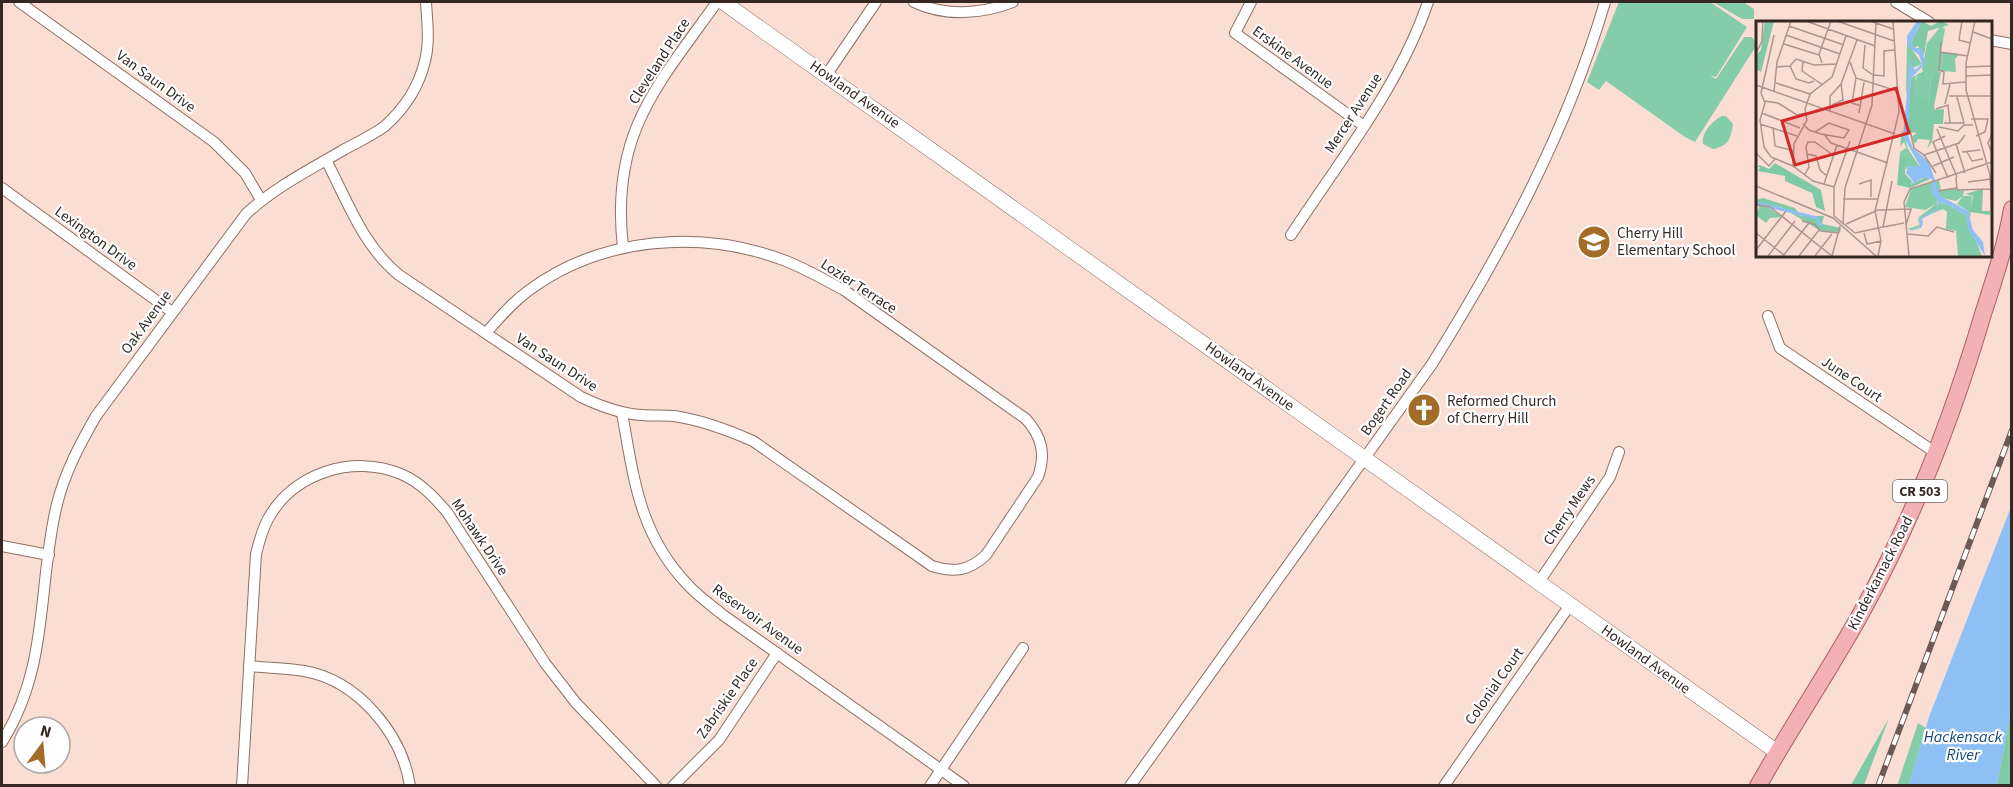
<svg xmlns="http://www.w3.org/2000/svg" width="2013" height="787" font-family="'Source Sans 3',sans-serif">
  <rect width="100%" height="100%" fill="#fbded3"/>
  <g fill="#85cda8">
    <polygon points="1619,2 1710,2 1747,27 1716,77 1710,76 1716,79 1744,37 1751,37 1758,43 1695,142 1685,137 1606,81 1599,90 1587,82"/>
    <polygon points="1713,2 1743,2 1754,9 1754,19 1742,19"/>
    <path d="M1722,116h4l7,8c-2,15 -5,22 -20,25l-10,-5c-2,-11 9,-23 19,-28z"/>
    <polygon points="1918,723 1926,728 1909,785 1897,786"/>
  </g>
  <g fill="#7fcaa4">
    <polygon points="2011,711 2011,785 1997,785"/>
    <polygon points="1889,718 1864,785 1851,785"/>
  </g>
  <polygon fill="#8ec0f5" points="2011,507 2011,711 1997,785 1909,785 1929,717"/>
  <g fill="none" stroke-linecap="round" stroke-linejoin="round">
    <defs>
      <g id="street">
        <polyline points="19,2 214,142 245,173 261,200"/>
        <path d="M914,2c31,15 68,12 99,0"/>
        <polyline points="1251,2 1235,33 1364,126"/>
        <polyline points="1896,2 1929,22"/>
        <polyline points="1990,40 2012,44"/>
        <polyline points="827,74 876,2"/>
        <path d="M326,160c21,40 37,86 73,115l182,122c19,9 39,17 61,18 11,1 21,0 32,1 28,4 54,14 79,25l179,125c22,7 37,5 54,-11l52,-78c8,-23 4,-40 -12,-58l-182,-129c-19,-10 -38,-21 -58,-29 -84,-32 -184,-25 -258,30 -16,12 -29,27 -42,42"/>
        <polyline points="2,188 172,312"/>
        <path d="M1291,235c49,-75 108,-148 137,-233"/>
        <path d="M623,247c-13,-112 33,-160 94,-245"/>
        <polyline points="1768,316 1780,348 1936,453"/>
        <path d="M622,413c12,66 17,121 66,172 10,11 23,20 35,30l241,171"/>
        <polyline points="2,546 49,555"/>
        <polyline points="1539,582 1610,477 1619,452"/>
        <path d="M249,666c18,2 37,2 55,5 53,9 98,62 106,115"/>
        <path d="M2,742c48,-76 35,-156 55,-238 8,-32 23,-60 39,-88l150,-202c29,-27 65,-45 99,-65 13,-7 28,-14 40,-23 19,-17 34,-40 40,-65 5,-20 2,-40 1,-59"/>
        <path d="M242,786l14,-232c3,-12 6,-24 12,-35 25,-46 85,-65 133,-45 19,8 33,23 46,38l98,151 31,40 80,83"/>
        <polyline points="673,786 719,740 777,653"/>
        <polyline points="930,786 1023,648"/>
        <path d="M1130,786l302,-422c71,-114 135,-233 173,-362"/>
        <polyline points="1444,786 1570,605"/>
      </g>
      <polyline id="secondary" points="723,2 1777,752"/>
      <path id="primary" d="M1758,786c32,-57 69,-112 101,-169 53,-95 93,-198 124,-303 11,-34 23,-70 29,-105"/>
    </defs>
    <use href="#street" stroke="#8f6f64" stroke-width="12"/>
    <use href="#secondary" stroke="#8f6f64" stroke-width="16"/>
    <use href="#primary" stroke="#ab5f61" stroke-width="18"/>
    <use href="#street" stroke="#fff" stroke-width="10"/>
    <use href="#secondary" stroke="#fff" stroke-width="15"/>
    <use href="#primary" stroke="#f3b0b5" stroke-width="16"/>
    <defs>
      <polyline id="rail" points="1878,786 2012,430"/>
    </defs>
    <use href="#rail" stroke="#6c5b54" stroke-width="6"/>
    <use href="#rail" stroke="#fff" stroke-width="4" stroke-dasharray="11" stroke-linecap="butt"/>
  </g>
  <defs>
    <symbol id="school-disc" viewBox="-11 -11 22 22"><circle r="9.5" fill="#a36c28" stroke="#fff"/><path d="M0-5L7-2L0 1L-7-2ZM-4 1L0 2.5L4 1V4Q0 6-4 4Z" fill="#fff"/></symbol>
    <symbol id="church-disc" viewBox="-11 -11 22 22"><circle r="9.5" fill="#a36c28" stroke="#fff"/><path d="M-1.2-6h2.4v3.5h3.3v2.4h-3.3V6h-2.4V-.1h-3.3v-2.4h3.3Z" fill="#fff"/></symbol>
  </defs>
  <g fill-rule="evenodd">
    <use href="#school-disc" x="1575" y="223" width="38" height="38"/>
    <use href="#church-disc" x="1405" y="391" width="38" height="38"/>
  </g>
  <g text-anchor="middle" stroke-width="4.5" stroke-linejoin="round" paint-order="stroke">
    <rect fill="#fff" stroke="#726865" stroke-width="1.5" x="1893" y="480" width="54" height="22" rx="4.5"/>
    <g font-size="14" font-weight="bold" fill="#352823">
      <text x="1920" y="496">CR 503</text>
    </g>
    <g font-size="15" fill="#352823" stroke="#fff">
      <text transform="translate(1293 57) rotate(36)" y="5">Erskine Avenue</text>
      <text transform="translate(659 61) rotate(-57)" y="5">Cleveland Place</text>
      <text transform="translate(156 81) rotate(36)" y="5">Van Saun Drive</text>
      <text transform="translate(855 94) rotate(35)" y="5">Howland Avenue</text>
      <text transform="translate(1353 113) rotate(-57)" y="5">Mercer Avenue</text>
      <text transform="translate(96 238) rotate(36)" y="5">Lexington Drive</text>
      <text transform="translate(859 286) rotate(33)" y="5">Lozier Terrace</text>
      <text transform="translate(146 322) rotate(-54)" y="5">Oak Avenue</text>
      <text transform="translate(557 362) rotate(33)" y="5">Van Saun Drive</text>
      <text transform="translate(1250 376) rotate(36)" y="5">Howland Avenue</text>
      <text transform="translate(1852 379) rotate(34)" y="5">June Court</text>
      <text transform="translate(1386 402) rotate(-55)" y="5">Bogert Road</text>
      <text transform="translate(1569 510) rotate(-56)" y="5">Cherry Mews</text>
      <text transform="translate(480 537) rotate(56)" y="5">Mohawk Drive</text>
      <text transform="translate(1880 573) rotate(-63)" y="5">Kinderkamack Road</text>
      <text transform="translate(758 619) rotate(36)" y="5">Reservoir Avenue</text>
      <text transform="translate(1646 659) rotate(36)" y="5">Howland Avenue</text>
      <text transform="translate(1494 686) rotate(-55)" y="5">Colonial Court</text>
      <text transform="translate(727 698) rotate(-55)" y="5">Zabriskie Place</text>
    </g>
    <g font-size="15" fill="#352823" stroke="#fff" text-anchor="start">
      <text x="1617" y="238">Cherry Hill<tspan x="1617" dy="17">Elementary School</tspan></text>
      <text x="1447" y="406">Reformed Church<tspan x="1447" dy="17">of Cherry Hill</tspan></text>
    </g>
    <g font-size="16" font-style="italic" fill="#154879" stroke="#fff">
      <text x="1963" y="742">Hackensack<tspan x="1963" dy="18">River</tspan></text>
    </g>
  </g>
  <g transform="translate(1756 21)">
    <rect width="236" height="236" fill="#fbded3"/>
    <path d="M185,5l4,3 -4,23 19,2 -5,5 1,13 -16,-1 -9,9 -2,21 -15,-7v-12l5,-9 8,3 -5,-6 5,-27zM151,21l15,22 -11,5 -5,27zM146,109l6,19 12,18 -11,-1 -2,4 -7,-18 6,-4 -2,-6 -4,5zM183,159l2,10 15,-2 8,3 -1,5h9l-2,24 -2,-9 -11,-7 6,-8 -7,5 -13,-3 -6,4v4l2,-4 9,3 18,10 16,41h-24l-2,-25 -10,-2 1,-17 -4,-3 -24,10 2,4 -1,4 -8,3 -5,-1 13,-4 -2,-5 1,-3 17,-13 -11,6 -20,-3 6,-18zM4,184h5l17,12 -12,1 -4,5 -10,-8z" fill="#85cda8"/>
    <path d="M9,0h9l-13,51 -5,-3v-14l5,-5zM166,0l9,5 10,-5 8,4 -21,6 -4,24 -6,-9 -4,2 -3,-5zM168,50l3,7 -8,-4 -4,4 -1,16 15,6 2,-20 5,-7 5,-1 -7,34 1,4 9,-1 -1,15h-9l-2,18 -5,7 3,-9 -12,-1 -3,5 -4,-7 6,-4 -8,-1 -1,5 -1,-13 4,-46zM144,131l6,8 -1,14 7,7 -1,4 14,-8 5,2 -20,9 -13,-3zM19,142l46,27 4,21 -9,-4 -4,-14 -27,-12v-5l-27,-5 -2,5 4,-9h-4l4,-2 9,4zM227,168l-1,22h8v4l-20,-3 3,-16 -8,-2zM7,177l32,10 6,8h23l-2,8 19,4 -1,5 -21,-3 -38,-23 -25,-3v-4z" fill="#7fcaa4"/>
    <path d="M161,0h5l-11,22 3,5h8l3,16 -14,14 -3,58 5,12 16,14 11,34 28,15 5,19 10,12 2,14 -17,-27 -2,-14 -18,-10 -9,-3 -3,9 -14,8 1,5 -2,4 -13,4 12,-5 -1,-8 16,-9 3,-8 -7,-11 1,-12 -10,-1 -11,7 2,-4 -7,-8 3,-7h11l-17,-30 7,-75 5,9 7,-6 -3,-9 -12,-9v-10z" fill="#8ec0f5"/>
    <path fill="none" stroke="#8ec0f5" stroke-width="3" d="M0,182l61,15 4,8"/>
    <path fill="none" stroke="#ac958d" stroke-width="1.5" d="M50,0l69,25M81,0l57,20M114,0l23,8M206,0l-3,19 11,3M219,0l-9,42v27l24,85 2,45M33,5l55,19M217,11l19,7M18,14l-13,58 4,10 -5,17 4,27 7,10 22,9 20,15 21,6M30,14l54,19M185,21l-2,28 5,2 -1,12 22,-2M28,23l35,11M109,24l-2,23 10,7M184,31l28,4M0,32l6,-12 1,-20M47,40l-1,10 21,14M94,41l6,16 41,13M66,42l-3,-9 12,-33M34,45l6,13 13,4 5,-2M20,46l14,-1 6,-7 18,6 23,-1M210,46l26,-1M118,54l10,1v-25l10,-1M210,55l26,-1M100,57l-4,25 9,3M20,62l34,11M0,64l139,49M18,71l3,-30 14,-41M193,75h43M8,80l14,2 19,12 9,-2M189,83l5,-20M76,84l11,-5 -2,-17M180,88l12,-4 2,18M74,90v-15l11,-12 16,-44M6,92l38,15M103,92l5,-31M215,98h17l-3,13 -9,4M188,102h20l-7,-26M4,103l37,12M47,103l6,6 12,4 23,4 5,-8 -20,-7 -14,9M17,106l2,19 19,5M183,106l19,4 6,-6h9M181,108l20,48M154,109l4,18 10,7 12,18M68,113l7,9 26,9M236,113l-4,9 4,10M189,115l-12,6 15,36M94,120l-16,46v29l21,17M200,123l9,29M101,131l31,11M206,131l18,-2M211,131l5,9 11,-2M0,132l13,13 6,-7M51,133l9,2 4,14 7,6M168,134l35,-12 6,-8M37,145l1,-22 13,-24 -2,-11 5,-15 22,-17 14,-41M177,145l21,-9M49,153l4,-7 -3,-20 2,-5h7l18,13M200,156l1,13 34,-1M212,161l23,-3M68,163l13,-39M103,163l12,-4v17M0,165l77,32 43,38M182,170l18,-3M87,178h35M0,184l14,2 62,49M46,200l12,3 7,7 18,2M87,202l2,-35 27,-83 4,-84M90,203l32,-14 33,-1 -5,16M127,206l9,-46M122,207l26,-5M0,212l28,22M99,212l23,-5M108,212l3,11 14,-3M151,213l21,2 9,-9 17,5M0,229l30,-39M12,235l27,-35M27,235l26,-33M43,235l20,-26M59,235l17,-22M76,235l8,-30M122,235l3,-15 -6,-30 24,-99 -6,-91M153,235l-5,-54 6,-13 82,-27"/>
    <path fill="#d62828" fill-opacity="0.15" stroke="#d62828" stroke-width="3" d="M140,67l13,45 -114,32 -13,-44z"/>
    <rect width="236" height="236" fill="none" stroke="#352823" stroke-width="3"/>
  </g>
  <rect width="2013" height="787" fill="none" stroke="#352823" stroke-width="6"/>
  <g transform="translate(42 745) rotate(16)"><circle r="28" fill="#ffffff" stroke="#aea9a7" stroke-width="1.5"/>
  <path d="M0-4.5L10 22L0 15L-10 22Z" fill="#a36c28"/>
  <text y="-9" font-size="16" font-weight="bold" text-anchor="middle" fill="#352823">N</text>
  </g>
</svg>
